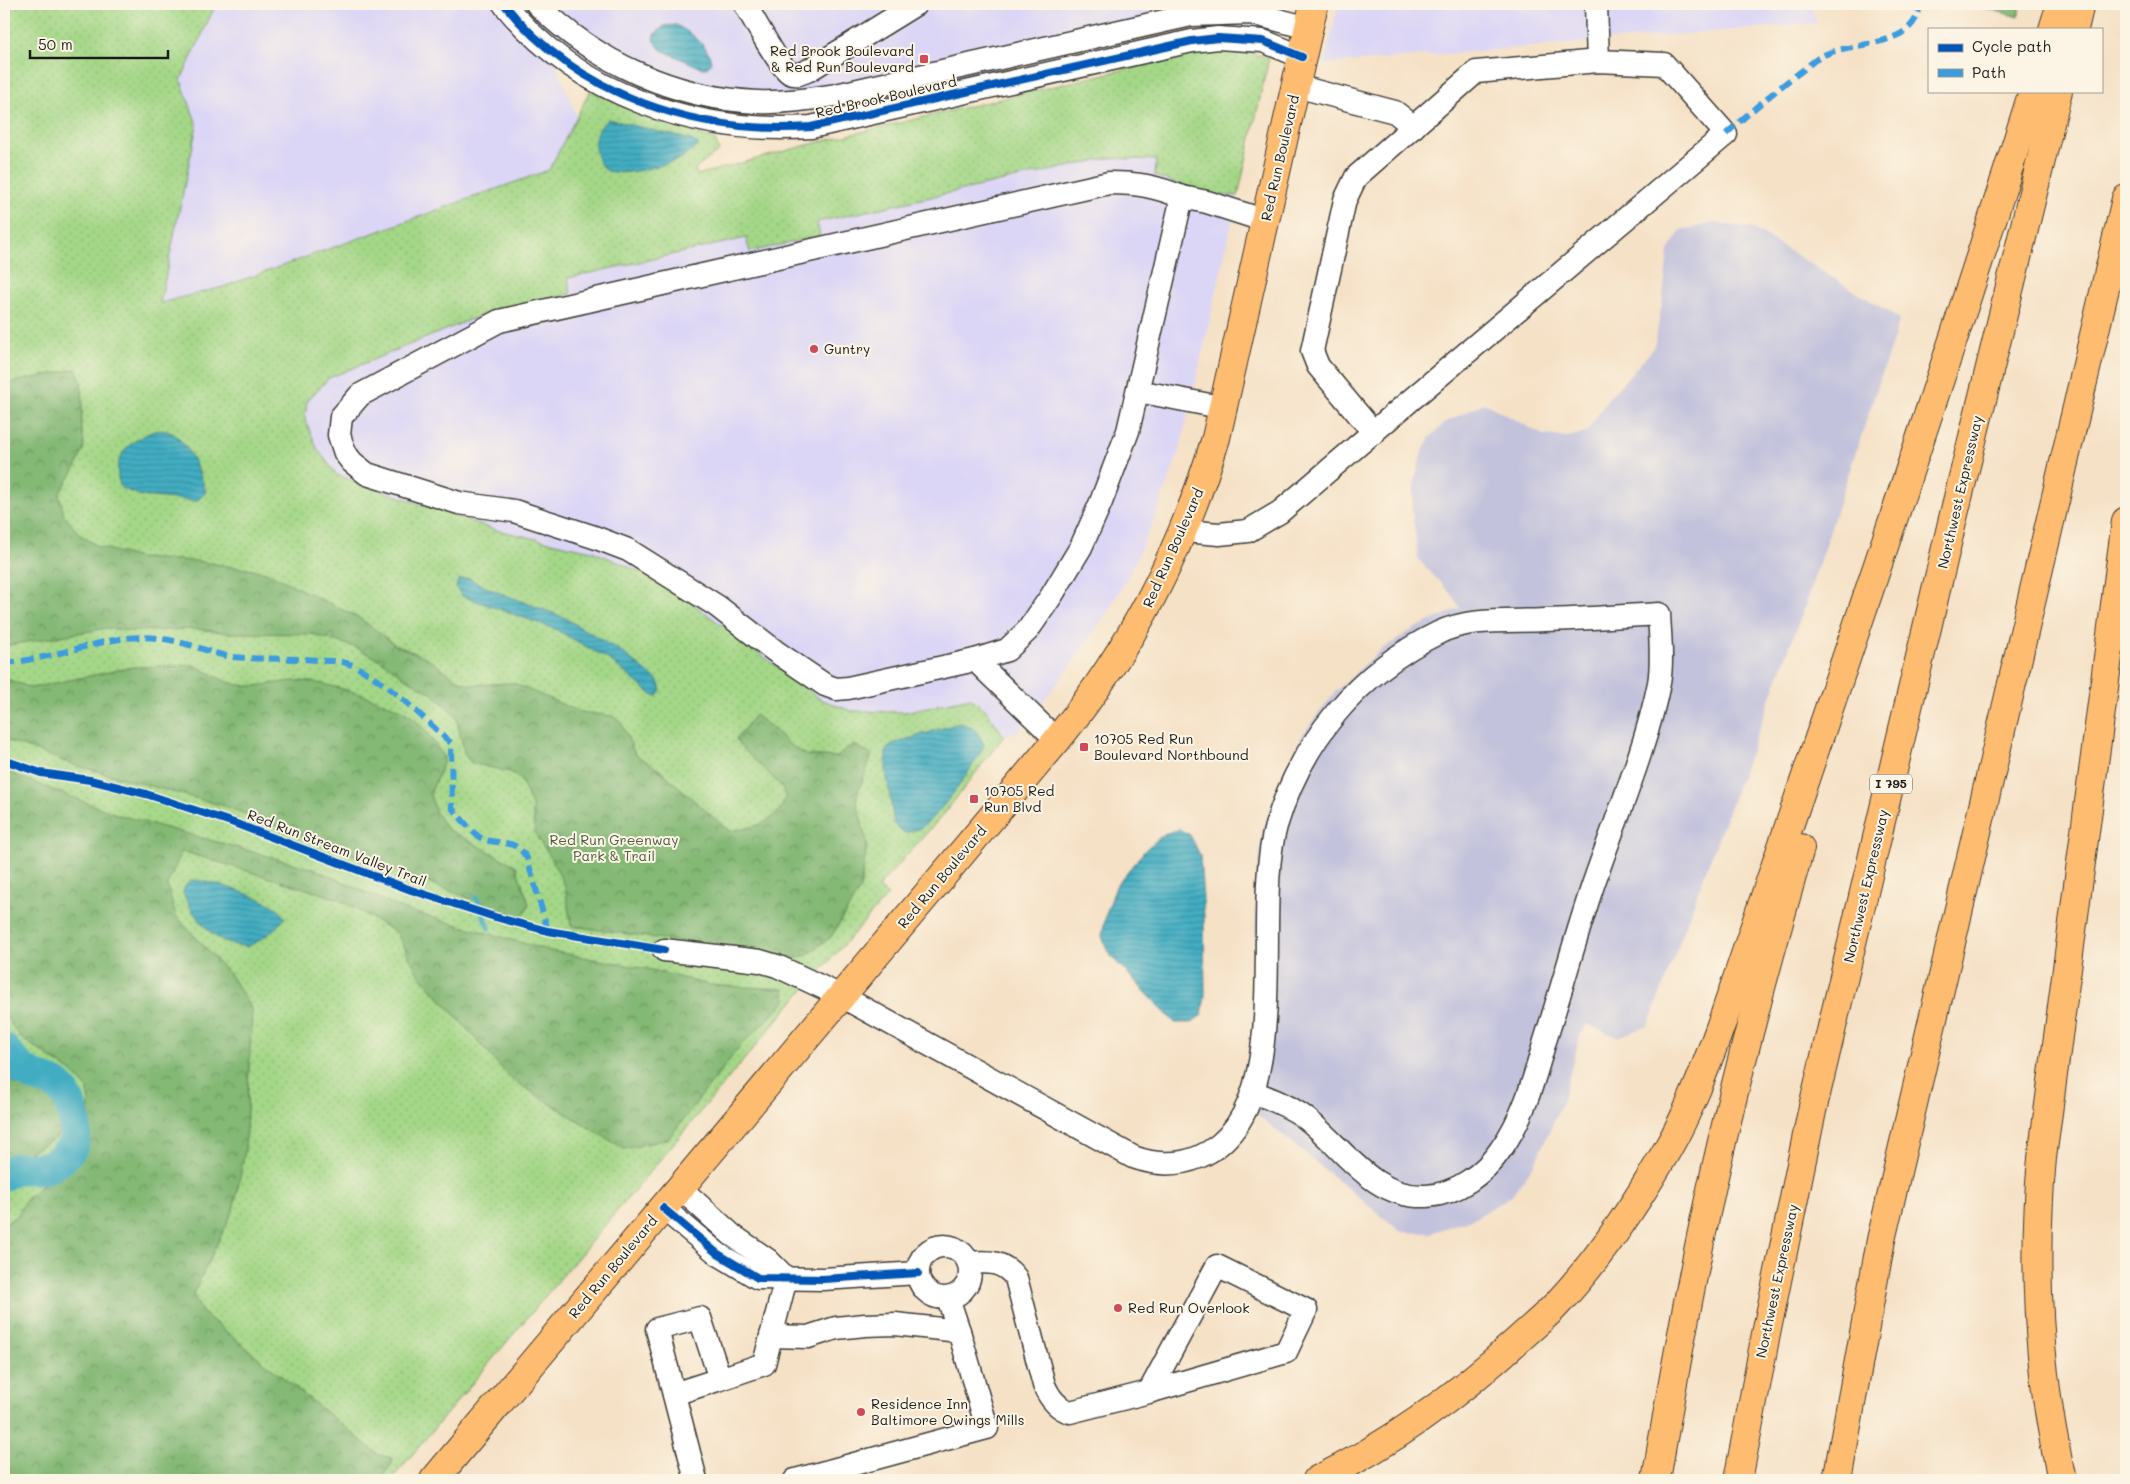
<svg xmlns="http://www.w3.org/2000/svg" width="2130" height="1484" font-family="Mali,sans-serif">
  <defs>
    <pattern id="grass-dots" width="8" height="8" patternUnits="userSpaceOnUse" patternTransform="scale(1.25)"><rect width="8" height="8" fill="#a4d787"/><path d="M2 2h.1M6 6h.1" fill="none" stroke="#8db874" stroke-width="1.8" stroke-linecap="round"/></pattern>
    <pattern id="forest-crowns" width="20" height="18" patternUnits="userSpaceOnUse" patternTransform="scale(1.25)"><rect width="20" height="18" fill="#83b874"/><path d="M2 6a3 3 0 1 1 6 0M12 15a3 3 0 1 1 6 0" fill="none" stroke="#6a955e"/></pattern>
    <pattern id="water-rules" width="6" height="5" patternUnits="userSpaceOnUse" patternTransform="scale(1.25)"><rect width="6" height="5" fill="#43adc2"/><path d="M0 2.5h6" fill="none" stroke="#378c9d"/></pattern>
  </defs>
  <rect width="100%" height="100%" fill="#fcf5e5"/>
  <filter id="ink" filterUnits="userSpaceOnUse"><feTurbulence type="fractalNoise" baseFrequency=".02" numOctaves="2"/><feDisplacementMap in="SourceGraphic" scale="10" xChannelSelector="R" yChannelSelector="G"/><feConvolveMatrix kernelMatrix="1 2 1 2 8 2 1 2 1" color-interpolation-filters="sRGB"/></filter>
  <filter id="wash" filterUnits="userSpaceOnUse"><feTurbulence type="fractalNoise" baseFrequency=".0096" numOctaves="4" result="noise"/><feDisplacementMap in="SourceGraphic" scale="20" xChannelSelector="R" yChannelSelector="G"/><feGaussianBlur stdDeviation="1.12" result="paint"/><feColorMatrix in="noise" values="0 0 0 0 0 0 0 0 0 0 0 0 0 0 0 0 0 1.4 0 .05"/><feComposite in="paint" operator="in"/></filter>
  <g filter="url(#wash)">
    <rect width="100%" height="100%" fill="#f5e1c6"/>
    <g fill="#dcd6f6">
      <polygon points="216,4 1281,4 1275,34 1247,27 1192,27 808,112 723,111 636,86 585,57 555,60 577,117 549,170 223,287 159,303 197,125 181,80"/>
      <polygon points="1338,4 1811,4 1817,23 1325,64"/>
      <polygon points="1108,158 1157,160 1209,195 1238,196 1180,450 1158,509 1131,571 1108,611 1064,675 1018,732 1004,736 986,710 971,698 904,712 851,711 820,699 664,582 592,551 496,530 337,475 318,450 305,420 307,401 329,378 480,316 571,294 568,278 747,238 750,252 820,237 817,222"/>
    </g>
    <polygon fill="#c2c2dc" points="1716,223 1752,228 1900,319 1803,611 1648,1026 1617,1037 1587,1024 1580,1036 1562,1103 1534,1165 1511,1196 1477,1217 1431,1233 1401,1232 1259,1116 1234,1106 1243,1084 1254,1022 1256,889 1262,832 1282,774 1304,733 1335,692 1382,649 1417,627 1460,608 1452,595 1418,559 1412,510 1414,485 1421,455 1430,437 1446,422 1484,403 1543,435 1568,437 1586,433 1608,399 1654,348 1663,298 1668,251 1681,230"/>
    <polygon fill="url(#grass-dots)" stroke="#607a52" points="4,4 216,4 181,80 197,125 160,303 223,287 549,170 590,91 715,140 719,151 695,169 697,175 815,143 1206,50 1240,50 1269,58 1238,196 1209,195 1155,176 1156,160 1108,158 817,222 820,236 750,252 746,238 568,278 571,294 479,316 329,378 307,401 305,420 318,450 337,475 496,530 592,551 664,582 820,699 851,711 904,712 971,698 986,710 1004,736 944,814 878,887 888,895 790,1005 391,1480 4,1480"/>
    <g fill="url(#forest-crowns)" stroke="#506a48">
      <polygon points="1971,4 2022,4 2018,17"/>
      <path d="M76,369c11,20 4,40 6,62 1,8 4,14 0,22 -5,15 -15,28 -23,41l5,21 15,19 18,12 42,12 57,3 70,11 95,47 34,26 30,12 35,24 11,4 42,-2 67,29 33,4 8,6 14,32 26,17 68,60c20,-3 39,-5 52,-23 2,-4 5,-9 4,-14 -3,-13 -40,-38 -49,-55l19,-24 18,13 14,15 19,12 32,2 7,-8 10,-4 17,10 -16,42 11,48 -7,44 -29,48 -24,18 -11,3 -225,-32 -6,-40 -14,-28 -16,-24 -3,-29 -12,-27 -10,-6 -39,-9 -6,-8 -9,-39 -23,-22 -28,-16 -23,-17 -27,-14 -43,-13 -83,-1 -33,-4 -65,2 -24,-3 -103,18v-262z"/>
      <path d="M194,665c13,6 27,16 41,19 23,6 43,-4 65,-3 23,0 94,21 112,36 13,11 24,28 33,42l-15,35 6,19 11,16 69,37 13,38 -7,14 -298,-112 -150,-41 -70,-26v-61l27,10 102,-21z"/>
      <polygon points="4,771 116,814 314,869 405,910 551,951 648,969 709,985 784,989 786,1001 741,1045 668,1139 624,1149 511,1079 417,972 397,933 339,899 182,851 167,885 176,916 230,975 252,1010 245,1151 233,1211 193,1294 202,1312 379,1455 393,1458 391,1465 380,1480 4,1480 4,1224 17,1216 27,1198 84,1152 90,1131 88,1089 73,1073 21,1038 4,1014"/>
      <polygon points="4,1069 12,1083 60,1098 65,1117 56,1138 4,1165"/>
    </g>
    <g fill="url(#water-rules)" stroke="#30646f">
      <path d="M676,25c14,7 34,21 35,38l-4,5h-5l-41,-18 -8,-10 1,-5 10,-9z"/>
      <path d="M608,119l84,21 7,5c-7,5 -14,12 -22,15 -16,6 -49,15 -65,12 -10,-1 -14,-11 -16,-20 -4,-14 2,-23 12,-33z"/>
      <path d="M154,431c3,0 8,-1 12,0 20,4 35,44 40,61l-9,9 -55,-5 -21,-8c-11,-30 6,-46 33,-57z"/>
      <polygon points="469,578 487,588 563,617 622,652 658,681 661,690 657,696 652,695 610,660 555,629 462,596 456,587 458,580"/>
      <path d="M959,723c14,3 19,8 25,22 -10,22 -44,70 -64,83 -4,2 -10,4 -15,5l-11,-9 -8,-54v-20l9,-7z"/>
      <polygon points="1179,829 1190,835 1200,855 1204,915 1205,995 1202,1015 1191,1023 1175,1023 1108,953 1102,936 1106,914 1117,884 1146,849 1164,834"/>
      <path d="M191,880c19,0 72,17 87,29 2,2 5,7 7,9 -10,11 -23,23 -37,28 -4,1 -8,-1 -12,-1 -27,-6 -41,-28 -53,-52l2,-7z"/>
    </g>
    <g fill="none" stroke-linecap="round" stroke-linejoin="round">
      <polyline stroke="#43adc2" stroke-width="5.5" points="476,897 489,928"/>
      <path stroke="#43adc2" stroke-width="32" d="M4,1049c7,9 16,21 28,26 7,4 18,5 25,10 14,11 21,39 17,57 -2,8 -13,18 -20,22 -17,11 -35,-3 -50,11"/>
    </g>
  </g>
  <g filter="url(#ink)">
    <g fill="none" stroke-linecap="round" stroke-linejoin="round">
      <defs>
        <g id="minor">
          <path d="M504,4c73,91 193,131 307,123l381,-86 26,-3 45,3 39,16"/>
          <path d="M537,4c58,58 137,94 220,98 27,1 53,-3 79,-7l355,-80 60,-2 58,15"/>
          <path d="M745,4c7,12 35,64 45,69 6,3 12,0 19,-3l107,-66"/>
          <polyline points="1596,4 1598,61"/>
          <polyline points="1296,86 1395,112 1414,127"/>
          <path d="M1109,183c28,0 46,3 73,14l-54,234 -27,71 -20,45 -29,48 -24,35 -21,20 -32,10 -127,28 -12,1 -11,-4 -50,-34 -58,-45 -89,-56 -34,-13 -80,-26 -55,-8 -92,-29 -15,-12 -7,-9 -6,-18 2,-18 19,-22 139,-74z"/>
          <polyline points="1182,197 1207,202 1266,221"/>
          <polyline points="1138,391 1225,408"/>
          <polyline points="1184,531 1219,534 1248,531 1280,512 1412,399 1726,134 1664,64 1598,61 1476,72 1356,177 1345,200 1312,351 1318,366 1374,433"/>
          <polyline points="975,660 1057,740"/>
          <path d="M664,950l96,11 17,5 64,30 292,161c22,8 44,9 66,0 101,-43 51,-242 77,-331 25,-84 82,-154 162,-193 32,-16 72,-11 107,-13 38,-1 76,-4 114,-6 1,22 4,46 0,69 -14,70 -44,137 -67,205 -17,51 -31,103 -47,153 -11,38 -21,76 -44,108 -16,24 -44,45 -74,47 -58,3 -86,-54 -127,-82 -15,-10 -31,-16 -47,-22"/>
          <polyline points="680,1188 732,1235 768,1260 786,1278"/>
          <polyline points="663,1208 718,1254 758,1278 823,1279 918,1273"/>
          <circle cx="944" cy="1272" r="26"/>
          <path d="M969,1263c20,-2 34,-2 47,15l28,107c5,12 13,23 26,27l79,-20 137,-40 20,-42 -89,-44 -68,126"/>
          <polyline points="771,1336 808,1337 836,1328 865,1325 895,1324 959,1331"/>
          <polyline points="674,1394 720,1379"/>
          <polyline points="696,1480 657,1329 700,1318 720,1379 764,1364 786,1278"/>
          <polyline points="795,1480 987,1428 959,1331 948,1298"/>
        </g>
        <path id="major" d="M434,1480l623,-740c76,-94 124,-188 159,-302l98,-434"/>
        <g id="highway">
          <polyline points="2053,29 2061,4"/>
          <polyline points="2074,29 2080,4"/>
          <path d="M1317,1480c74,-36 141,-85 201,-140 13,-12 27,-23 39,-36 43,-46 79,-100 110,-154 25,-43 41,-90 58,-136 104,-307 211,-613 308,-923"/>
          <path d="M1656,1480c15,-89 31,-178 50,-267 26,-122 59,-244 94,-365"/>
          <polyline points="1738,1480 1765,1339 1812,1111 1955,510 2058,91"/>
          <polyline points="1837,1480 1881,1240 2126,199"/>
          <path d="M2062,1480c-24,-106 -30,-213 -20,-322l84,-637"/>
        </g>
      </defs>
      <use href="#minor" stroke="#3d3a36" stroke-width="25"/>
      <use href="#major" stroke="#3d3a36" stroke-width="30"/>
      <use href="#highway" stroke="#3d3a36" stroke-width="30"/>
      <use href="#minor" stroke="#fff" stroke-width="22"/>
      <use href="#major" stroke="#febc70" stroke-width="28"/>
      <use href="#highway" stroke="#febc70" stroke-width="28"/>
      <g stroke="#3c9bdf" stroke-width="6" stroke-dasharray="12 6" stroke-linecap="butt">
        <path d="M1726,134c23,-21 47,-42 73,-61 7,-5 14,-12 21,-16 32,-18 95,-6 100,-53"/>
        <path d="M4,663c42,-3 81,-19 122,-25 21,-2 40,0 60,6 16,4 30,11 47,13 31,3 63,0 95,4 6,0 13,0 18,2 32,9 80,58 105,80l1,65c7,7 22,28 31,31 19,7 31,-2 44,19l21,73"/>
      </g>
      <defs>
        <g id="cycleway">
          <path d="M504,4c73,91 193,131 307,123l381,-86 26,-3 45,3 39,16"/>
          <polyline points="4,760 41,773 90,780 146,794 234,823 411,890 495,917 548,931 664,950"/>
          <polyline points="663,1208 718,1254 758,1278 823,1279 918,1273"/>
        </g>
      </defs>
      <use href="#cycleway" stroke="#fcf5e5" stroke-width="11"/>
      <use href="#cycleway" stroke="#0057b8" stroke-width="8"/>
    </g>
  </g>
  <g fill="#d1495b" stroke="#fcf5e5" stroke-width="2">
    <rect x="919" y="54" width="10" height="10" rx="2.5"/>
    <circle cx="814" cy="349" r="5"/>
    <rect x="1079" y="742" width="10" height="10" rx="2.5"/>
    <rect x="969" y="794" width="10" height="10" rx="2.5"/>
    <circle cx="1118" cy="1308" r="5"/>
    <circle cx="861" cy="1412" r="5"/>
  </g>
  <g text-anchor="middle" stroke-width="4" stroke-linejoin="round" paint-order="stroke">
    <rect fill="#fcf5e5" stroke="#5f5d58" stroke-width="1" x="1870" y="774.5" width="42" height="19" rx="4"/>
    <g font-size="12" font-weight="bold" fill="#1c1c1c">
      <text x="1891" y="788">I 795</text>
    </g>
    <g font-size="14" fill="#1c1c1c" stroke="#fcf5e5" text-anchor="start">
      <text x="914" y="56" text-anchor="end">Red Brook Boulevard<tspan x="914" dy="16">&amp; Red Run Boulevard</tspan></text>
      <text x="824" y="354">Guntry</text>
      <text x="1094" y="744">10705 Red Run<tspan x="1094" dy="16">Boulevard Northbound</tspan></text>
      <text x="984" y="796">10705 Red<tspan x="984" dy="16">Run Blvd</tspan></text>
      <text x="1128" y="1313">Red Run Overlook</text>
      <text x="871" y="1409">Residence Inn<tspan x="871" dy="16">Baltimore Owings Mills</tspan></text>
    </g>
    <g font-size="14" fill="#1c1c1c" stroke="#fcf5e5">
      <text transform="translate(886 97) rotate(-13)" y="5">Red Brook Boulevard</text>
      <text transform="translate(1280 158) rotate(-77)" y="5">Red Run Boulevard</text>
      <text transform="translate(1960 492) rotate(-77)" y="5">Northwest Expressway</text>
      <text transform="translate(1173 548) rotate(-66)" y="5">Red Run Boulevard</text>
      <text transform="translate(337 848) rotate(21)" y="5">Red Run Stream Valley Trail</text>
      <text transform="translate(942 877) rotate(-50)" y="5">Red Run Boulevard</text>
      <text transform="translate(1866 886) rotate(-77)" y="5">Northwest Expressway</text>
      <text transform="translate(613 1267) rotate(-50)" y="5">Red Run Boulevard</text>
      <text transform="translate(1777 1281) rotate(-78)" y="5">Northwest Expressway</text>
    </g>
    <g font-size="14" fill="#4c5d41" stroke="#fcf5e5">
      <text x="614" y="845">Red Run Greenway<tspan x="614" dy="16">Park &amp; Trail</tspan></text>
    </g>
  </g>
  <rect width="2130" height="1484" fill="none" stroke="#fcf5e5" stroke-width="20"/>
  <rect x="1928" y="28" width="175" height="65" fill="#fcf5e5" stroke="#a29e95"/>
  <rect x="1938" y="44" width="25" height="8" fill="#0057b8" stroke="#a29e95"/>
  <text x="1972" y="52" font-size="15" fill="#1c1c1c">Cycle path</text>
  <rect x="1938" y="69" width="25" height="8" fill="#3c9bdf" stroke="#a29e95"/>
  <text x="1972" y="78" font-size="15" fill="#1c1c1c">Path</text>
  <path d="M30 50v8h138v-8" fill="none" stroke="#1c1c1c" stroke-width="2.5"/>
  <text x="38" y="50" font-size="15" fill="#1c1c1c" stroke="#fcf5e5" stroke-width="4" paint-order="stroke">50 m</text>
</svg>
